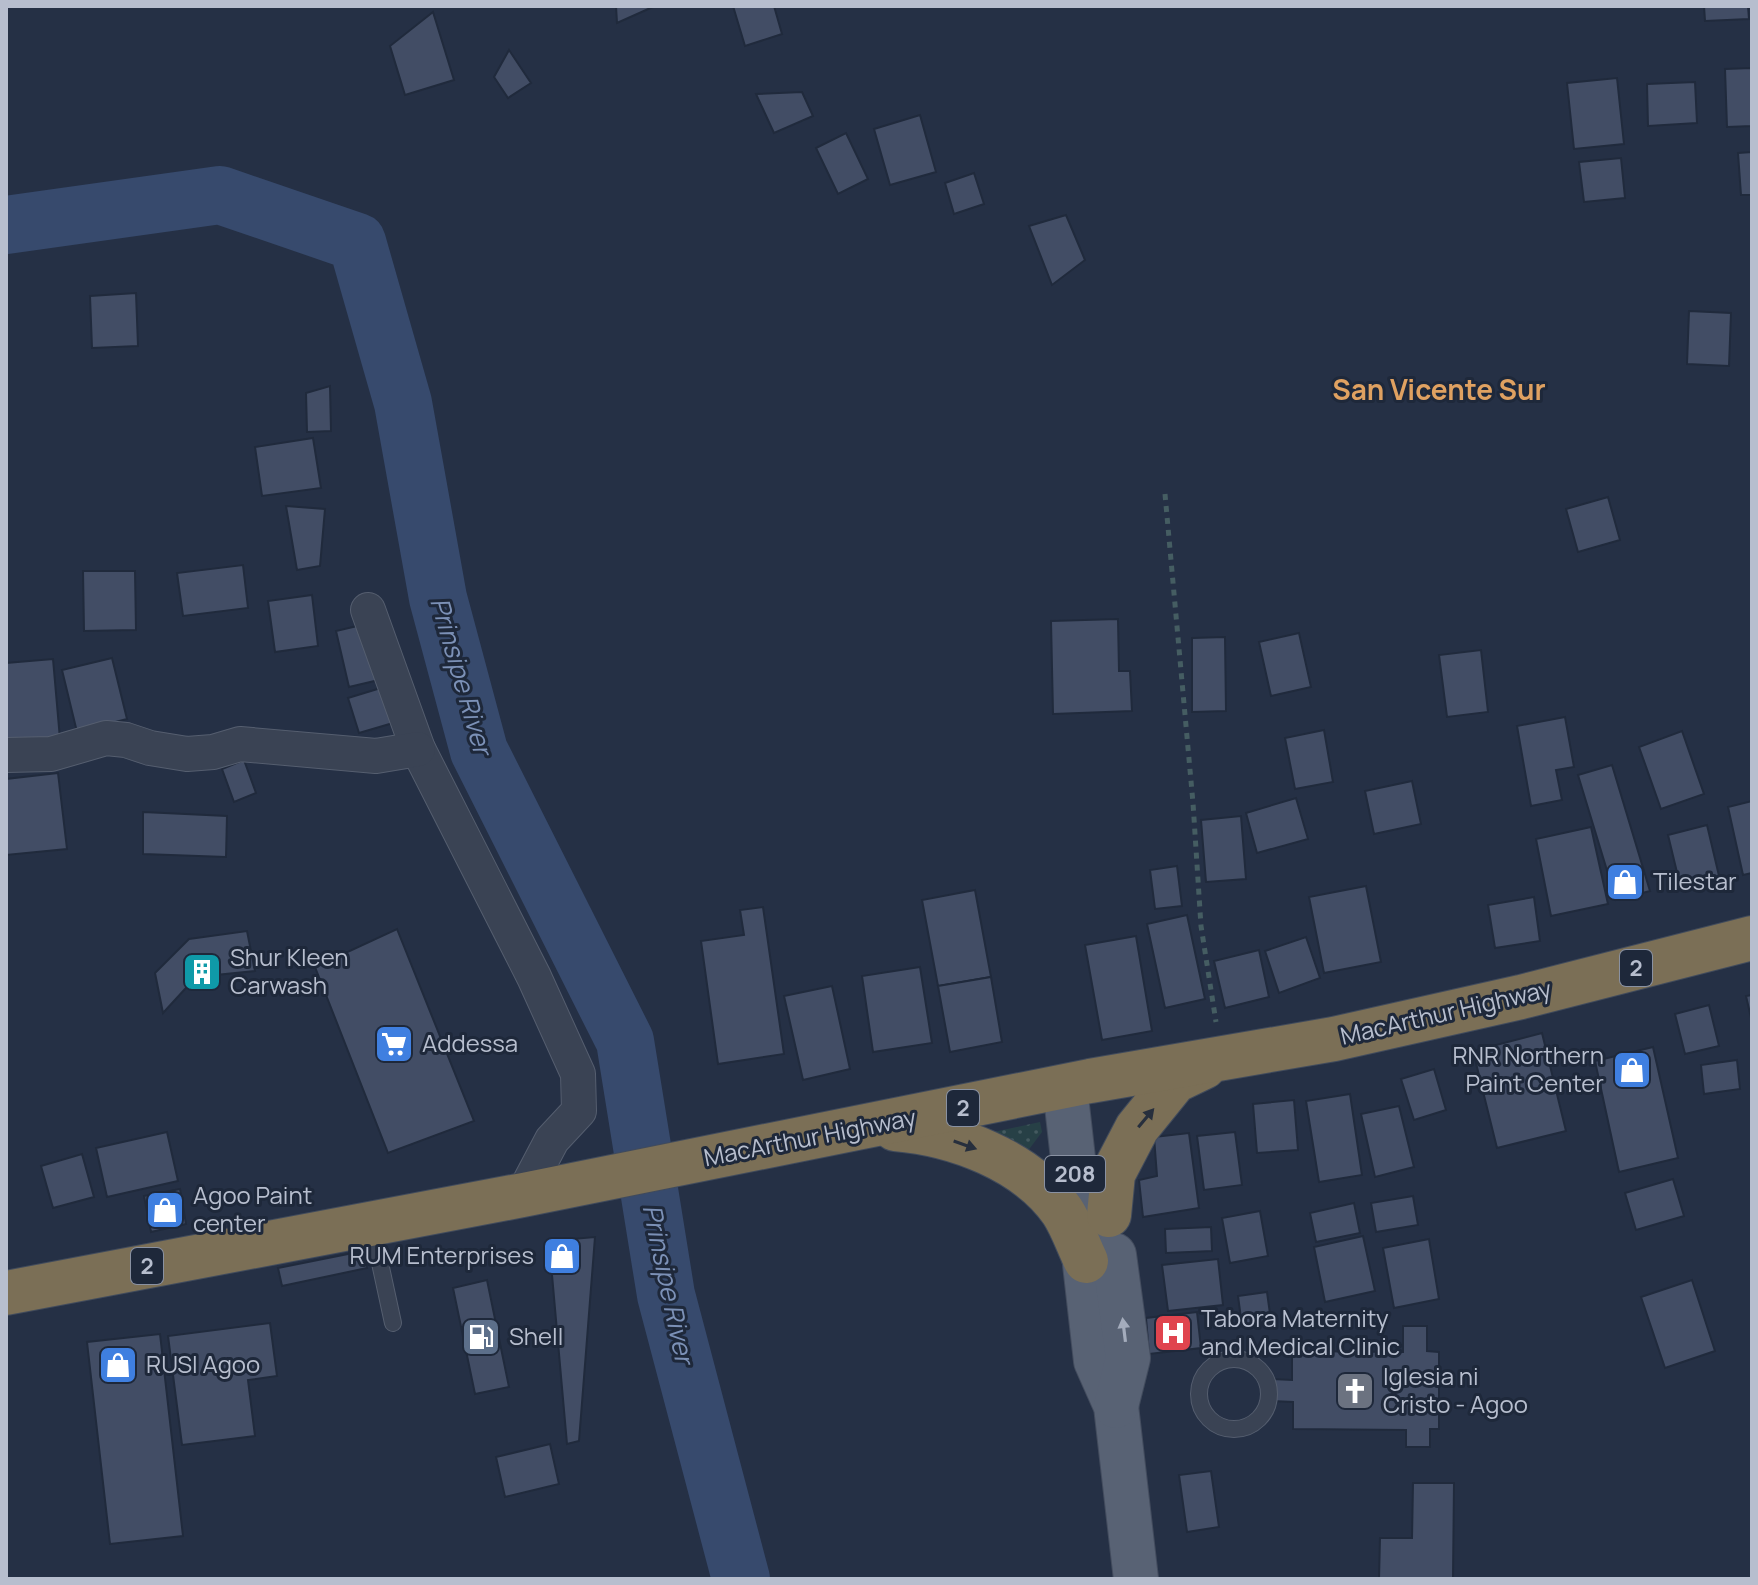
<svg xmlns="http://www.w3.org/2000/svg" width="1758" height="1585" font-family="Manrope,sans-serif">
  <defs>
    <pattern id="green-dots" width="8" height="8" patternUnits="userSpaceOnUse" patternTransform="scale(2)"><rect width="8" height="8" fill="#274046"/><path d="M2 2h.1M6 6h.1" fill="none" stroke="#445a60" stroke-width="1.8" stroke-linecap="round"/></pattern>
  </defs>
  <rect width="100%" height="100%" fill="#253045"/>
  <polygon fill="url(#green-dots)" points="1040,1122 1042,1132 1027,1152 984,1134"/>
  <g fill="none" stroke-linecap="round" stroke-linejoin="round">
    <polyline stroke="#374a6d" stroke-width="58" points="6,225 220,195 357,242 403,403 438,598 479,751 625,1041 666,1295 741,1579"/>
  </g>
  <g fill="#424d65" stroke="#202a3c" stroke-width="2">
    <polygon points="616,6 655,6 617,23"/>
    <polygon points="733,6 774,6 782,34 745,46"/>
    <polygon points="1704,6 1748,6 1749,19 1705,21"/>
    <polygon points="433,12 454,80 405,95 390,46"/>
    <polygon points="509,50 531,83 508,98 494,77"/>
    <polygon points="1752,68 1752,126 1727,127 1725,69"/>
    <polygon points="1617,78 1624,144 1574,149 1567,83"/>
    <polygon points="1695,82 1697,123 1648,126 1647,84"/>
    <polygon points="802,92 813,116 774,133 756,94"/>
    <polygon points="920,115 936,172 890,185 874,129"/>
    <polygon points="846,133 868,179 838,194 816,148"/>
    <polygon points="1752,152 1752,195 1741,195 1738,153"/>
    <polygon points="1621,158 1625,198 1584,202 1579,162"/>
    <polygon points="974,173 984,204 954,214 945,183"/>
    <polygon points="1066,215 1085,260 1052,285 1029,226"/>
    <polygon points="136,293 138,346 92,348 90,296"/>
    <polygon points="1689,311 1731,313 1729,366 1687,364"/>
    <polygon points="330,386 331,431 307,432 306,393"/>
    <polygon points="313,438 321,488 262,496 255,447"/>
    <polygon points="1608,497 1620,540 1578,552 1566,509"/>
    <polygon points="286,506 325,509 320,566 297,570"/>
    <polygon points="243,565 248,608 183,616 177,573"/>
    <polygon points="83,571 135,571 136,630 84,631"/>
    <polygon points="312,595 318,646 275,652 268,601"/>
    <polygon points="1118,619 1119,671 1130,671 1132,711 1053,714 1051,621"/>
    <polygon points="370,623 383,679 349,687 336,631"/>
    <polygon points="1299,633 1311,687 1271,696 1259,642"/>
    <polygon points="1225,637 1226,711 1192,712 1192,638"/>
    <polygon points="1481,650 1488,712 1447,717 1439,655"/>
    <polygon points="112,658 127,719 77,732 62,670"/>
    <polygon points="53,659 60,739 6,744 6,663"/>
    <polygon points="384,687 393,723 359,733 348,698"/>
    <polygon points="1565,717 1574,767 1556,770 1562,800 1531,806 1517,726"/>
    <polygon points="1324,730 1333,782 1295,789 1285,738"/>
    <polygon points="1682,731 1704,794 1661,809 1639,747"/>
    <polygon points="244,760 256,793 234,802 222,769"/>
    <polygon points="1612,765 1650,891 1616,900 1578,775"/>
    <polygon points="58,773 67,849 6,855 6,779"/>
    <polygon points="1412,781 1421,824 1374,834 1365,791"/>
    <polygon points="1296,798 1308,839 1257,853 1246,813"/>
    <polygon points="1752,801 1752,873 1743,875 1728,807"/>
    <polygon points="143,812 227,816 226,857 143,854"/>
    <polygon points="1241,816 1246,879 1206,882 1201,820"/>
    <polygon points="1707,825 1720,880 1681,889 1668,835"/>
    <polygon points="1591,827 1608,904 1551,916 1536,839"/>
    <polygon points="1177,866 1182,906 1155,909 1150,870"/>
    <polygon points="1366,886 1381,962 1324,973 1309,897"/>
    <polygon points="975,890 991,977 938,986 922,900"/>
    <polygon points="1534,897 1540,941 1495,948 1488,905"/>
    <polygon points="763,907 784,1054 718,1064 701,941 744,935 740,910"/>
    <polygon points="1187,915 1205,999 1165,1008 1147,924"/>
    <polygon points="397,929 474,1121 388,1153 315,967"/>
    <polygon points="247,931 255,971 196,977 163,1013 155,973 189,939"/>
    <polygon points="1136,936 1152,1031 1102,1040 1085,945"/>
    <polygon points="1306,937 1320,978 1279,993 1265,951"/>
    <polygon points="1259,950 1269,997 1225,1008 1214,961"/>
    <polygon points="920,967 932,1043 873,1052 862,976"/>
    <polygon points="991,977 1002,1042 950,1052 938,986"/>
    <polygon points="832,986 850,1069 803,1080 784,996"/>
    <polygon points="1752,995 1752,1022 1746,996"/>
    <polygon points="1709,1005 1719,1046 1685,1054 1675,1014"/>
    <polygon points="1542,1033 1566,1131 1497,1148 1473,1051"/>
    <polygon points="1653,1047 1678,1158 1619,1172 1595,1061"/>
    <polygon points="1737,1060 1740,1089 1704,1094 1701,1065"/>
    <polygon points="1434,1069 1446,1110 1414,1120 1401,1079"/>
    <polygon points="1350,1094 1362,1175 1319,1182 1306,1101"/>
    <polygon points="1294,1100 1298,1150 1257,1153 1253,1104"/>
    <polygon points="1399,1106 1414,1167 1375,1177 1361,1114"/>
    <polygon points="167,1132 178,1181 107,1197 96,1148"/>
    <polygon points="1235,1132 1242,1185 1204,1190 1197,1136"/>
    <polygon points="1189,1133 1199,1208 1143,1217 1139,1180 1157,1176 1154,1137"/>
    <polygon points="82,1154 94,1197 53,1208 41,1166"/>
    <polygon points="1673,1179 1684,1216 1636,1230 1625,1193"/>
    <polygon points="180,1189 186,1224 151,1232 144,1196"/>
    <polygon points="1413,1196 1418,1225 1376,1232 1371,1203"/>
    <polygon points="1354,1203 1360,1233 1316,1242 1310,1213"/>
    <polygon points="1260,1211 1268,1256 1230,1263 1222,1218"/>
    <polygon points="1211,1227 1212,1251 1166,1253 1165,1229"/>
    <polygon points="1363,1236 1375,1291 1325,1302 1314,1247"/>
    <polygon points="595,1237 579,1441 567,1444 549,1241"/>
    <polygon points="1429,1239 1439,1299 1394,1308 1383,1248"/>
    <polygon points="363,1251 367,1268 282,1286 278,1268"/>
    <polygon points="1218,1259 1223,1305 1168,1311 1162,1265"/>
    <polygon points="487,1280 509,1387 475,1394 453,1288"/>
    <polygon points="1692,1280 1715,1351 1665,1368 1641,1297"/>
    <polygon points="1267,1292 1271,1321 1242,1326 1238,1296"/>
    <polygon points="1197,1312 1201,1348 1149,1354 1146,1318"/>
    <polygon points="270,1323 277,1376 248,1380 255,1436 182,1445 168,1336"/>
    <polygon points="1403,1326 1427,1326 1427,1351 1439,1352 1439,1429 1430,1429 1430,1447 1406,1447 1406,1430 1293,1429 1293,1402 1271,1401 1272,1379 1292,1380 1292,1351 1403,1352"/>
    <polygon points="160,1334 183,1536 110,1544 87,1342"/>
    <polygon points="550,1444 559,1484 505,1497 496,1457"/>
    <polygon points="1211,1471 1219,1527 1187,1532 1179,1475"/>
    <polygon points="1413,1483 1454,1483 1453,1579 1379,1579 1380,1538 1412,1538"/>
  </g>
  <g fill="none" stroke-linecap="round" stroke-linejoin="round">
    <defs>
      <g id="lane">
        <polyline points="372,1226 393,1323"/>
        <circle cx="1234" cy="1394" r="35"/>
      </g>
      <g id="street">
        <polyline points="368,610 418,749 534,977 578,1074 579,1111 552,1140 523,1195"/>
        <polyline points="6,755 51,754 106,738 126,740 150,748 187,754 213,752 240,744 376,756 418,749"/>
      </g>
      <g id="primary">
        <polyline points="1065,1088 1096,1361 1116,1406 1136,1579"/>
        <polyline points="1114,1255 1128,1358 1116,1406"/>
      </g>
      <g id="highway">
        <path d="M895,1129c60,5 131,31 167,82 10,15 16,34 24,50"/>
        <polyline points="1109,1215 1113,1174 1137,1128 1175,1081 1204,1067"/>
        <polyline points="6,1293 523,1195 1090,1081 1334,1039 1521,997 1752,938"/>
      </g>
    </defs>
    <use href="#lane" stroke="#555e6f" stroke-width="18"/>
    <use href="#street" stroke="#555e6f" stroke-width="36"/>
    <use href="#primary" stroke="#434c5e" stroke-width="46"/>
    <use href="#highway" stroke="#414b5c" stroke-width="46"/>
    <polyline stroke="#455d62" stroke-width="5" stroke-dasharray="6 6" stroke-linecap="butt" points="1165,494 1193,803 1201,926 1216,1022"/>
    <use href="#lane" stroke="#3a4354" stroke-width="16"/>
    <use href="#street" stroke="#3a4354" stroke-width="34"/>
    <use href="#primary" stroke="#586274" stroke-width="44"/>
    <use href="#highway" stroke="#7b6f56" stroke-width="44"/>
  </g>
  <defs><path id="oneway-solid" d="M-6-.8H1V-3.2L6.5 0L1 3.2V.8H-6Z" transform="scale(2)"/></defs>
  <g fill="#272f3d">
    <use href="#oneway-solid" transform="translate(1146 1118) rotate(-50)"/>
    <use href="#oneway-solid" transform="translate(965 1145) rotate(19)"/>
  </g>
  <use fill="#a4acbc" href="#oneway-solid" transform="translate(1124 1330) rotate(-97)"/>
  <defs>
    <symbol id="shop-square" viewBox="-11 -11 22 22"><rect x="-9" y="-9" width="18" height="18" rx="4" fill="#3f7fe0" stroke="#1e283a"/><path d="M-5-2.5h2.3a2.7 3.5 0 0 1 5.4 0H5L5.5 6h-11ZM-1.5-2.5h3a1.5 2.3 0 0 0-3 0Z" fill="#fff"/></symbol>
    <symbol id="building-square" viewBox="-11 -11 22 22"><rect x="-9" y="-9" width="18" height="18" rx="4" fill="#0f9aa8" stroke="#1e283a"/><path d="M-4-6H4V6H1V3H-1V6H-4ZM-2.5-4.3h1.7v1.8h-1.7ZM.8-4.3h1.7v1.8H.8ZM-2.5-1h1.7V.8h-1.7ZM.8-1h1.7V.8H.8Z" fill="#fff"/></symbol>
    <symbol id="supermarket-square" viewBox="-11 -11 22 22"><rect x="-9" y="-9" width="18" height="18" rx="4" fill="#3f7fe0" stroke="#1e283a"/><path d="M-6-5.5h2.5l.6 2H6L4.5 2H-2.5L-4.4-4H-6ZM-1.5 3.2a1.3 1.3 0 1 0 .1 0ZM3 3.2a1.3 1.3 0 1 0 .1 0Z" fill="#fff"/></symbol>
    <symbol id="hospital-square" viewBox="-11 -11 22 22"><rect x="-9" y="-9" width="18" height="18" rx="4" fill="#e0444e" stroke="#1e283a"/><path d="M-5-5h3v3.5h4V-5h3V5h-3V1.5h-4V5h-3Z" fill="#fff"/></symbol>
    <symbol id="fuel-square" viewBox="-11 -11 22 22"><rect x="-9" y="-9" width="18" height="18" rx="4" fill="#5c6f8a" stroke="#1e283a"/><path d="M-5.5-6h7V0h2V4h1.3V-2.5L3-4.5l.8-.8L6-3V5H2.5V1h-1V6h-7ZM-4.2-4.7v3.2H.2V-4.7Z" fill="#fff"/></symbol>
    <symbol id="church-square" viewBox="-11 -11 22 22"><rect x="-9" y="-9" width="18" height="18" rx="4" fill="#6b7280" stroke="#1e283a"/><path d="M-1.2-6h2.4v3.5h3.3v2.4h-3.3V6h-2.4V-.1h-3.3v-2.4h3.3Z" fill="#fff"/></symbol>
  </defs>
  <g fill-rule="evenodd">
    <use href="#shop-square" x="1603" y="860" width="44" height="44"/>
    <use href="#building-square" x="180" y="950" width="44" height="44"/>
    <use href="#supermarket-square" x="372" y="1022" width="44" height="44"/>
    <use href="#shop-square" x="1610" y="1048" width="44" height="44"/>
    <use href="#shop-square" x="143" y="1188" width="44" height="44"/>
    <use href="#shop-square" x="540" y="1234" width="44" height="44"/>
    <use href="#hospital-square" x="1151" y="1311" width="44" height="44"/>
    <use href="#fuel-square" x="459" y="1315" width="44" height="44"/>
    <use href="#shop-square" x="96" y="1343" width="44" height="44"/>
    <use href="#church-square" x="1333" y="1369" width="44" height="44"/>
  </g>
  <g text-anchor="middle" stroke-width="6" stroke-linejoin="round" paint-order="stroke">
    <g fill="#1e283a" stroke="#8991a2" stroke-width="2">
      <rect x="1620" y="950" width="32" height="36" rx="6"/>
      <rect x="947" y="1090" width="32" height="36" rx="6"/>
      <rect x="1045" y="1156" width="60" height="36" rx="6"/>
      <rect x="131" y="1248" width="32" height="36" rx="6"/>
    </g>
    <g font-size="22" font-weight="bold" fill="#b7bece">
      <text x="1636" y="976">2</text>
      <text x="963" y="1116">2</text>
      <text x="1075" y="1182">208</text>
      <text x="147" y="1274">2</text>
    </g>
    <g font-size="24" fill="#b7bece" stroke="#1e283a" text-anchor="start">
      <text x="1653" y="890">Tilestar</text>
      <text x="230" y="966">Shur Kleen<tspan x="230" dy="28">Carwash</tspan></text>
      <text x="422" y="1052">Addessa</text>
      <text x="1604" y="1064" text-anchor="end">RNR Northern<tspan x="1604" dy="28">Paint Center</tspan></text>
      <text x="193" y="1204">Agoo Paint<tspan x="193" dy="28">center</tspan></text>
      <text x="534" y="1264" text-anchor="end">RUM Enterprises</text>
      <text x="1201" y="1327">Tabora Maternity<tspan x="1201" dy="28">and Medical Clinic</tspan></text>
      <text x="509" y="1345">Shell</text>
      <text x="146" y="1373">RUSI Agoo</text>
      <text x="1383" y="1385">Iglesia ni<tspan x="1383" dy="28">Cristo - Agoo</tspan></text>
    </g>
    <g font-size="24" fill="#b7bece" stroke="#1e283a">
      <text transform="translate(1446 1013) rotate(-13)" y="8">MacArthur Highway</text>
      <text transform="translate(810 1138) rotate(-11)" y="8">MacArthur Highway</text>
    </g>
    <g font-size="26" font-style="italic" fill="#7c91b7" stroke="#1e283a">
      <text transform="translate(461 676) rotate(74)" y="9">Prinsipe River</text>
      <text transform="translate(668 1284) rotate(78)" y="9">Prinsipe River</text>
    </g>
    <g font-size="28" font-weight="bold" fill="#dfa161" stroke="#1e283a">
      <text x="1439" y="400">San Vicente Sur</text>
    </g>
  </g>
  <rect width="1758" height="1585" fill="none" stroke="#b7bece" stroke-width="16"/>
</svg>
